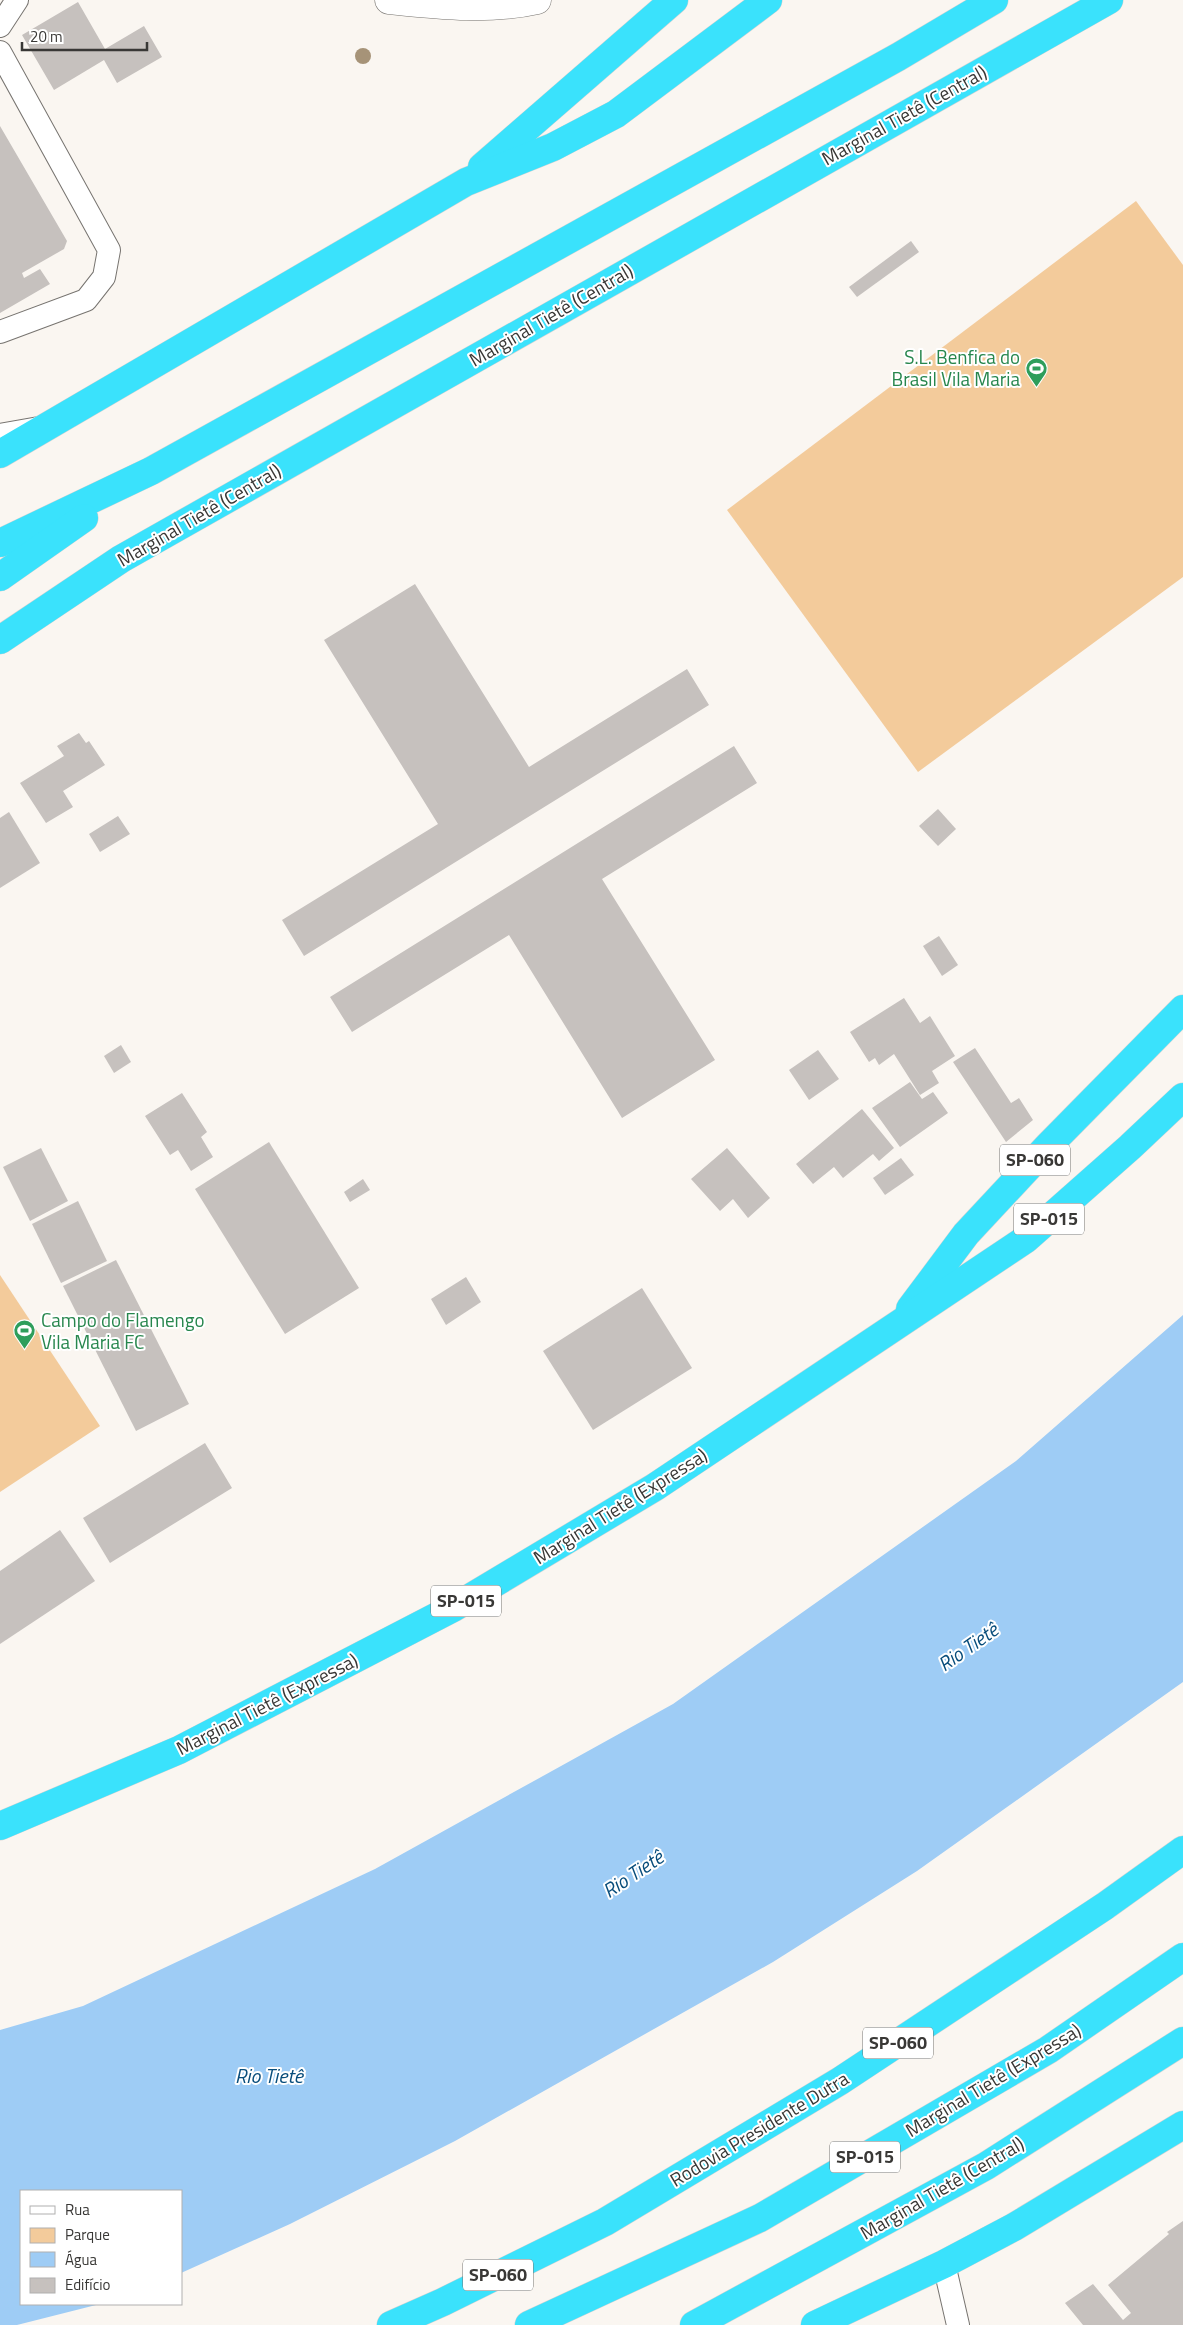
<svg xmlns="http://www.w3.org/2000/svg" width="1183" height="2325" font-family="'Titillium Web',sans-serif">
  <rect width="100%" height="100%" fill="#faf6f1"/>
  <g fill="#f3cb9b">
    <polygon points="1136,201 1183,265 1183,577 918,772 727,510"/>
    <polygon points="0,1275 100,1426 0,1492"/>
  </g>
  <polygon fill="#9eccf5" points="1183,1315 1183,1682 917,1871 773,1962 455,2141 290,2224 181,2273 181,2191 21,2191 21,2304 100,2304 17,2325 0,2325 0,2030 83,2006 375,1869 673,1704 1016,1461"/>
  <g fill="#c6c1be">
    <polygon points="78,2 105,49 144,26 162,57 117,83 104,60 54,90 22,35"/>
    <polygon points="0,126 67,241 64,249 22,273 24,278 40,269 50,284 0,313"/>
    <polygon points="911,241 919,252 857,297 849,287"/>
    <polygon points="415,584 529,767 687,669 709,705 304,956 282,920 438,824 324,640"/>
    <polygon points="79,733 86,743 89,741 105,765 63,791 73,807 46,823 20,783 64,756 57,746"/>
    <polygon points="734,746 757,783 602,879 715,1060 622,1118 509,935 352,1032 330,997"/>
    <polygon points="938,809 956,829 938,846 919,826"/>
    <polygon points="9,812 40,863 0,888 0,818"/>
    <polygon points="118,816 130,834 100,852 89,834"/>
    <polygon points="939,936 958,965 942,976 923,946"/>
    <polygon points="904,998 920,1023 930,1016 955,1056 932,1071 939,1083 920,1095 894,1054 879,1065 875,1058 869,1062 850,1032"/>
    <polygon points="121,1045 131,1062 114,1073 104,1056"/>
    <polygon points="975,1048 1011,1103 1019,1098 1033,1120 1006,1142 953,1062"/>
    <polygon points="818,1050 839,1079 809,1100 789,1070"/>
    <polygon points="910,1082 922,1099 933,1092 948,1113 900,1147 872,1108"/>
    <polygon points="182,1093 207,1132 201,1137 213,1157 191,1171 178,1150 170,1155 145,1116"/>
    <polygon points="862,1109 894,1148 879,1161 873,1154 843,1178 834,1167 813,1184 796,1164"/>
    <polygon points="269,1142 359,1288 285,1334 195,1189"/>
    <polygon points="41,1148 68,1201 30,1221 3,1167"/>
    <polygon points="727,1148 770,1198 748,1218 733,1199 720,1211 691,1179"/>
    <polygon points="901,1158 914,1175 885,1195 873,1178"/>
    <polygon points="363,1179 370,1190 350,1202 344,1192"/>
    <polygon points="78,1201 107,1261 61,1283 32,1224"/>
    <polygon points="116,1260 189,1404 136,1431 63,1286"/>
    <polygon points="466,1277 481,1302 446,1325 431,1299"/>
    <polygon points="642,1288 692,1368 593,1430 543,1351"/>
    <polygon points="205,1443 232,1488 110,1563 83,1518"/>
    <polygon points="60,1530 95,1581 0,1644 0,1571"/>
    <polygon points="1183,2221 1183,2325 1083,2325 1065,2303 1093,2284 1123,2320 1131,2313 1108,2285 1169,2234 1167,2232"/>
  </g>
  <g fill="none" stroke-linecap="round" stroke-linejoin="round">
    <defs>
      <g id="lane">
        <polyline points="0,26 17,0"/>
        <polyline points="0,52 109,250 104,277 86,300 0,332"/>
        <polyline points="0,435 39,428"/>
        <polyline points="944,2264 958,2325"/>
      </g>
      <path id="street" d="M389,0c49,5 99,11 148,0"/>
      <g id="highway">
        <polyline points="482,167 674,0"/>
        <polyline points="0,454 466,182 553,147 616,114 768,0"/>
        <polyline points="0,543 151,471 898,57 994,0"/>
        <polyline points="0,577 84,518"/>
        <polyline points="0,640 121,559 1109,0"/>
        <polyline points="910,1309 966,1234 1049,1145 1183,1009"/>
        <polyline points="0,1826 179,1750 453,1608 655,1487 1026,1239 1130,1147 1183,1097"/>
        <polyline points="391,2325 443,2302 605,2222 840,2081 1105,1906 1183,1850"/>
        <polyline points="529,2325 760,2218 1048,2050 1183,1957"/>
        <polyline points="694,2325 986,2166 1183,2041"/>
        <polyline points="815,2325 944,2264 1014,2227 1183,2125"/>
      </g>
    </defs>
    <use href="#lane" stroke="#777470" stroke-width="24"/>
    <use href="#street" stroke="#777470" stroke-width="29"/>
    <use href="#highway" stroke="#d3d3d3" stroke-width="29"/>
    <use href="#lane" stroke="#fff" stroke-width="22"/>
    <use href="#street" stroke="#fff" stroke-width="28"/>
    <use href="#highway" stroke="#3ae2fc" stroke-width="28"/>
  </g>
  <circle fill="#a69378" cx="363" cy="56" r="8"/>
  <defs>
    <symbol id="stadium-pin" viewBox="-11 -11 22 30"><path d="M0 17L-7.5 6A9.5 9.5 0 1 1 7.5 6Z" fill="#2e9e5b" stroke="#fff"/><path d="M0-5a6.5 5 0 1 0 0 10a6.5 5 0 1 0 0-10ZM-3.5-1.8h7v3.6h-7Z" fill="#fff"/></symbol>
  </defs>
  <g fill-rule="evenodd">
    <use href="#stadium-pin" x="1024" y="356" width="25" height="34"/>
    <use href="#stadium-pin" x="12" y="1318" width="25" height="34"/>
  </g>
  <g text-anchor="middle" stroke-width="4" stroke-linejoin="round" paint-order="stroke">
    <g fill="#fff" stroke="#747472" stroke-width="1">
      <rect x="1000" y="1144.5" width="70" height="31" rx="4"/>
      <rect x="1014" y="1203.5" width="70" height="31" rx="4"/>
      <rect x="431" y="1585.5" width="70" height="31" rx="4"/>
      <rect x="863" y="2027.5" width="70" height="31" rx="4"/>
      <rect x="830" y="2141.5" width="70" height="31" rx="4"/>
      <rect x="463" y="2259.5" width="70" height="31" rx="4"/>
    </g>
    <g font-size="18" font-weight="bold" fill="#393836">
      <text x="1035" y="1166">SP-060</text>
      <text x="1049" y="1225">SP-015</text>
      <text x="466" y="1607">SP-015</text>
      <text x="898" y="2049">SP-060</text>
      <text x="865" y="2163">SP-015</text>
      <text x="498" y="2281">SP-060</text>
    </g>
    <g font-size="19" fill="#393836" stroke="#fff">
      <text transform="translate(904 115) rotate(-29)" y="7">Marginal Tietê (Central)</text>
      <text transform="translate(551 315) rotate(-30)" y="7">Marginal Tietê (Central)</text>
      <text transform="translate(199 515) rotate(-30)" y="7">Marginal Tietê (Central)</text>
      <text transform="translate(620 1506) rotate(-32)" y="7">Marginal Tietê (Expressa)</text>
      <text transform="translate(267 1704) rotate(-27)" y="7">Marginal Tietê (Expressa)</text>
      <text transform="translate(993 2080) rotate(-31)" y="7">Marginal Tietê (Expressa)</text>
      <text transform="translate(759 2129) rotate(-31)" y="7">Rodovia Presidente Dutra</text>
      <text transform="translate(942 2188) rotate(-30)" y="7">Marginal Tietê (Central)</text>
    </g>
    <g font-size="19" fill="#27864d" stroke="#fff" text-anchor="end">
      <text x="1020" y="364">S.L. Benfica do<tspan x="1020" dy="22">Brasil Vila Maria</tspan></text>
      <text x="41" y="1327" text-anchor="start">Campo do Flamengo<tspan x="41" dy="22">Vila Maria FC</tspan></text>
    </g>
    <g font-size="20" font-style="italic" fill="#084d7b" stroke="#fff">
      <text transform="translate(968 1647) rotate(-35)" y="7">Rio Tietê</text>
      <text transform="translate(633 1874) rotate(-34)" y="7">Rio Tietê</text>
      <text x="269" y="2083">Rio Tietê</text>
    </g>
  </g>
  <rect x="20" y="2190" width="162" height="115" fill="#ffffff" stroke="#b0afaf"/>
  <rect x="30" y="2206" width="25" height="8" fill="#ffffff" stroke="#b0afaf"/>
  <text x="65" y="2215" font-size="15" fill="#393836">Rua</text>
  <rect x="30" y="2228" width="25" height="15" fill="#f3cb9b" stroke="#b0afaf"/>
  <text x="65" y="2240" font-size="15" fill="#393836">Parque</text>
  <rect x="30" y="2252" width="25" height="15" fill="#9eccf5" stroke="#b0afaf"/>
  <text x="65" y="2265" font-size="15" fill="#393836">Água</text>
  <rect x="30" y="2278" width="25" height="15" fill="#c6c1be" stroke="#b0afaf"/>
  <text x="65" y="2290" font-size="15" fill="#393836">Edifício</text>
  <path d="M22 42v8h125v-8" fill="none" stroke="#393836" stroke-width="2.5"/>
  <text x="30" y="42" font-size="15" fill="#393836" stroke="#ffffff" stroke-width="4" paint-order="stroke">20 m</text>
</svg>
